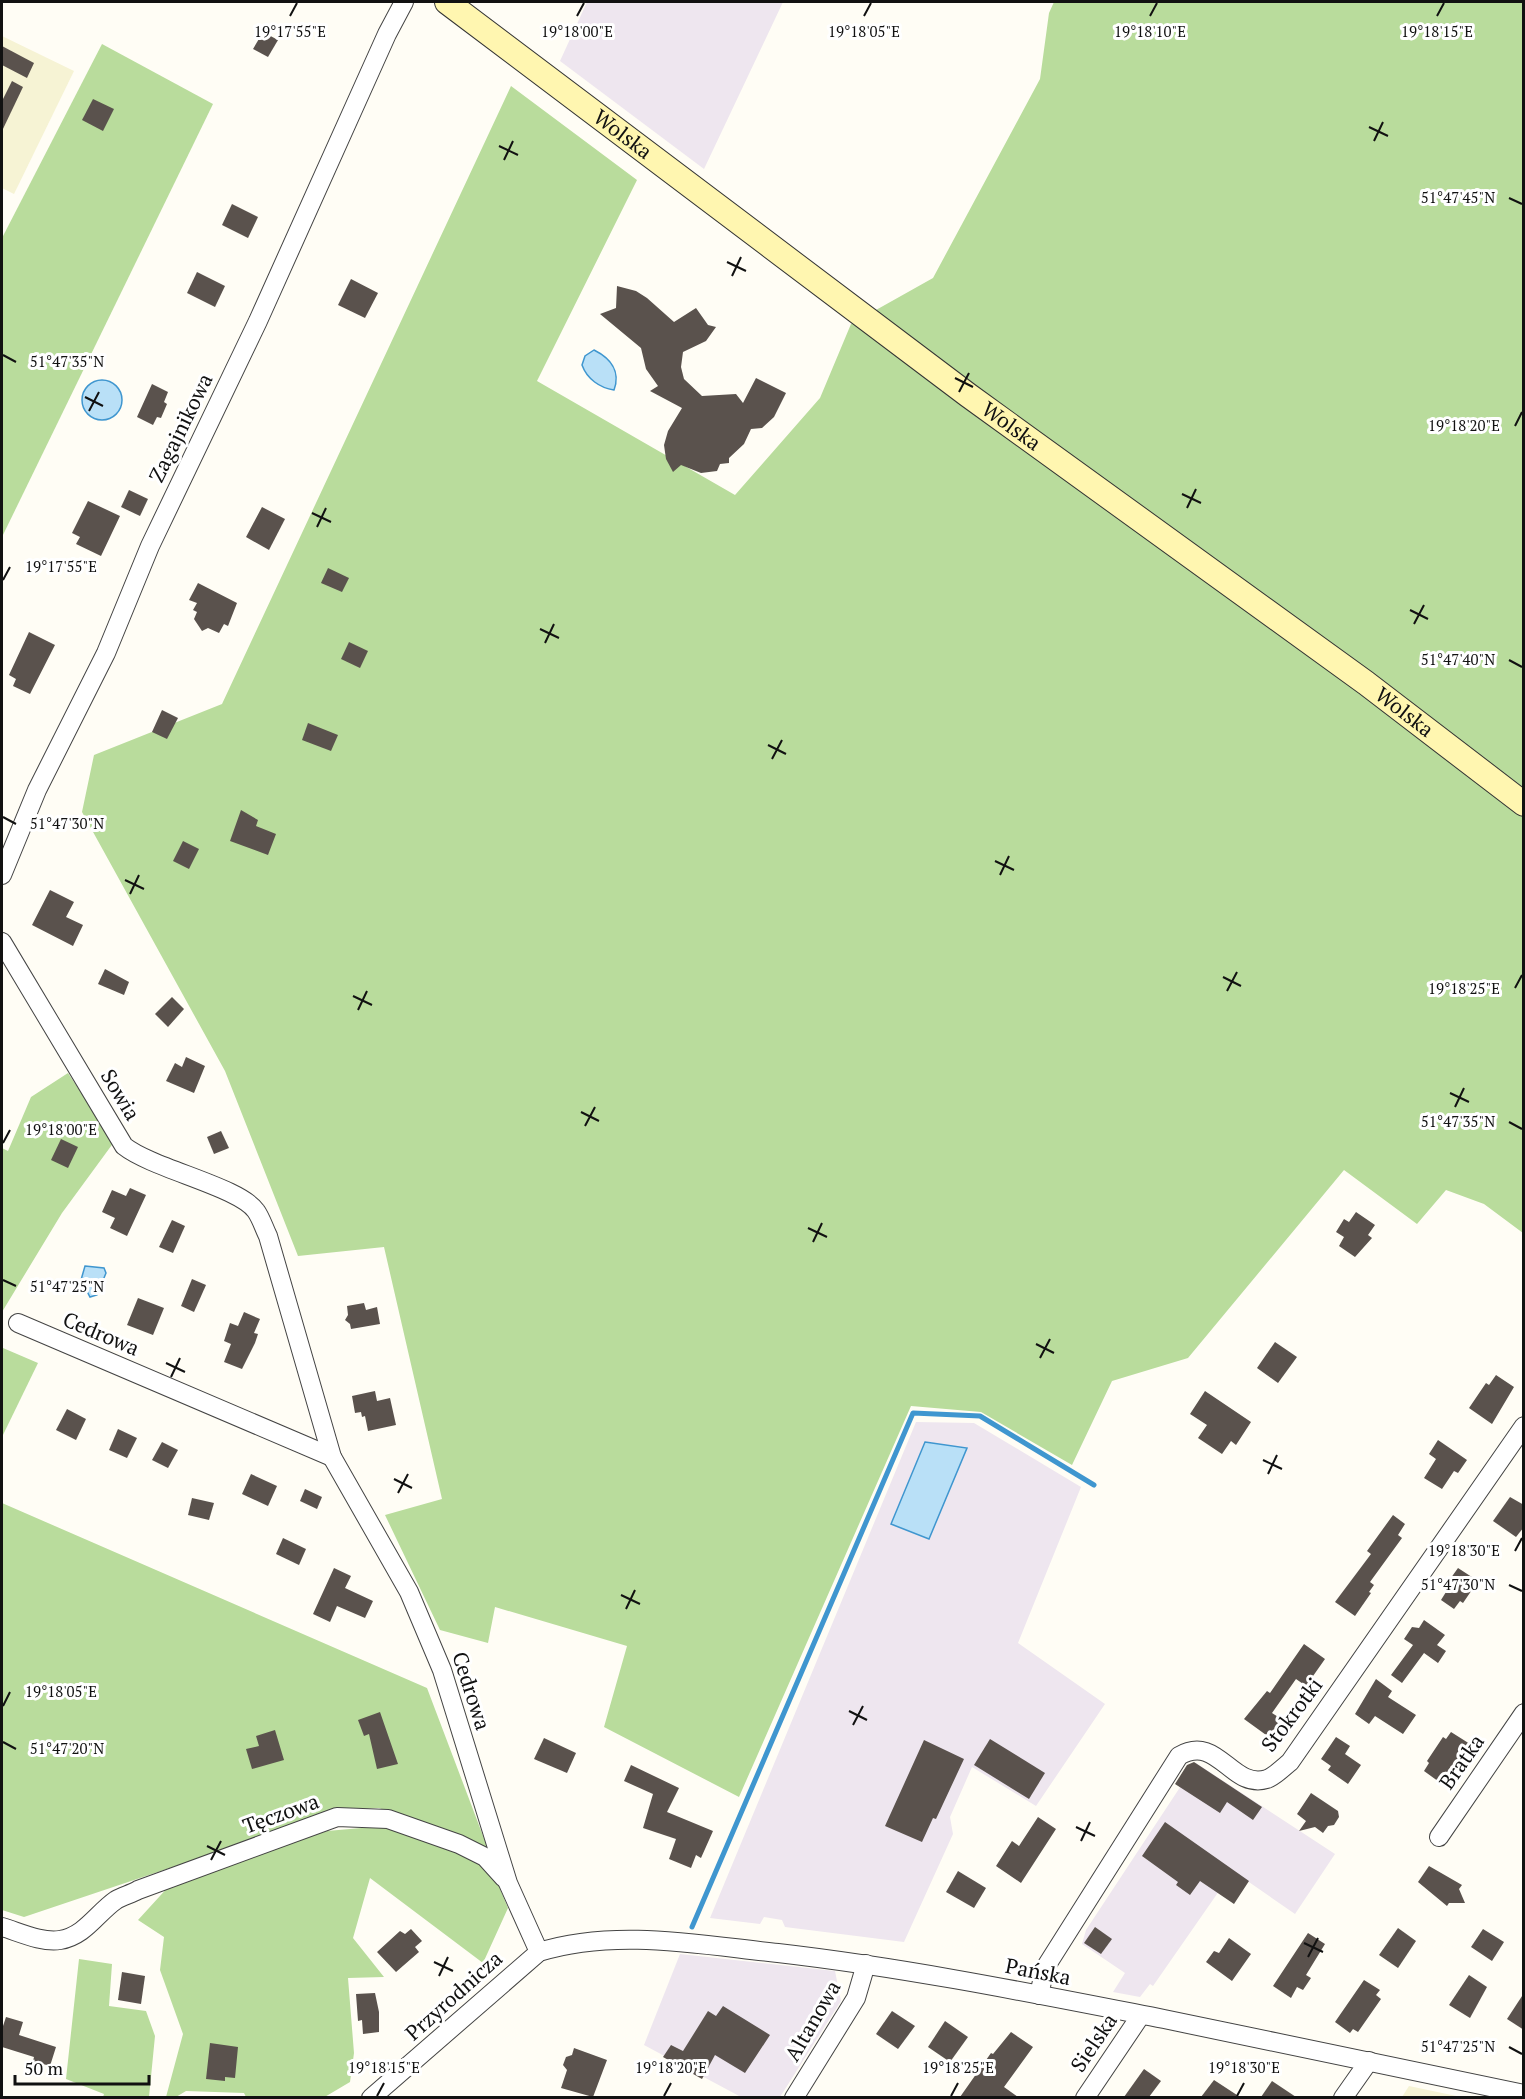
<svg xmlns="http://www.w3.org/2000/svg" width="1525" height="2099" font-family="'PT Serif',serif">
  <rect width="100%" height="100%" fill="#fffdf5"/>
  <g fill="#eee6ef">
    <polygon points="587,2 783,2 704,169 560,61"/>
    <polygon points="916,1422 974,1423 1081,1487 1018,1643 1105,1704 1036,1806 972,1767 950,1817 953,1834 904,1942 785,1927 782,1920 764,1917 760,1924 710,1918"/>
    <polygon points="1196,1763 1335,1854 1295,1914 1233,1871 1153,1986 1150,1984 1140,1997 1113,1992 1125,1973 1082,1944 1086,1930"/>
    <polygon points="680,1954 835,1971 841,2001 780,2097 741,2097 644,2045"/>
  </g>
  <g fill="#f6f3d4">
    <polygon points="2,36 74,71 14,194 2,188"/>
    <polygon points="1409,2086 1461,2097 1402,2097"/>
  </g>
  <g fill="#b9dc9c">
    <polygon points="1054,2 1523,2 1523,1233 1484,1204 1446,1190 1417,1224 1344,1170 1188,1358 1112,1381 1072,1465 981,1412 911,1406 739,1797 604,1727 627,1646 495,1607 488,1643 440,1630 385,1515 442,1499 384,1247 298,1256 225,1071 82,812 94,755 222,704 511,86 637,180 537,381 735,495 820,398 851,324 933,278 1040,79 1049,13"/>
    <polygon points="102,44 213,104 2,537 2,238"/>
    <polygon points="68,1073 114,1142 62,1213 2,1312 2,1148 8,1151 31,1097"/>
    <polygon points="3,1348 38,1363 2,1437 2,1351"/>
    <polygon points="2,1503 427,1688 488,1849 379,1808 342,1810 24,1917 2,1910"/>
    <polygon points="407,1824 484,1861 496,1879 508,1908 483,1963 370,1878 353,1938 384,1977 348,1978 354,2053 350,2082 323,2098 246,2097 244,2093 186,2091 176,2097 166,2097 183,2034 160,1970 164,1937 138,1920 170,1885 327,1831"/>
    <polygon points="79,1959 112,1964 109,2006 146,2011 155,2036 149,2097 103,2097 104,2094 66,2079"/>
  </g>
  <g fill="#b9e0f7" stroke="#3f96cf" stroke-width="1.5">
    <path d="M594,350c16,8 27,21 20,40 -14,-2 -27,-11 -32,-25l3,-9z"/>
    <circle cx="102" cy="400" r="20"/>
    <polygon points="85,1266 104,1268 106,1273 97,1295 90,1297 81,1280"/>
    <polygon points="925,1442 967,1448 929,1539 891,1524"/>
  </g>
  <g fill="none" stroke-linecap="round" stroke-linejoin="round">
    <polyline stroke="#3f96cf" stroke-width="5" points="692,1927 913,1413 980,1416 1094,1485"/>
  </g>
  <g fill="#5a524d">
    <polygon points="263,32 278,40 268,57 253,49"/>
    <polygon points="2,46 34,63 27,78 2,65"/>
    <polygon points="12,81 23,87 2,131 2,101"/>
    <polygon points="93,99 114,109 103,131 82,120"/>
    <polygon points="232,204 258,217 248,238 222,225"/>
    <polygon points="197,272 225,286 215,307 187,293"/>
    <polygon points="351,279 378,293 365,318 338,305"/>
    <polygon points="617,286 636,291 647,298 674,322 696,308 708,325 716,327 706,341 683,352 681,367 684,379 702,396 736,394 743,403 756,378 786,393 774,417 762,428 751,429 744,444 729,458 729,463 720,464 717,471 701,473 681,465 673,472 666,459 664,445 668,431 682,408 650,391 658,386 646,369 641,348 600,314 616,308"/>
    <polygon points="152,384 168,392 164,402 167,404 161,418 157,417 153,425 137,417"/>
    <polygon points="129,490 148,499 140,516 121,507"/>
    <polygon points="88,501 120,516 101,556 76,544 80,537 72,533"/>
    <polygon points="262,507 285,519 269,550 246,537"/>
    <polygon points="328,568 349,578 342,592 321,583"/>
    <polygon points="198,583 237,603 228,626 224,624 219,633 208,628 202,631 194,619 197,612 193,610 197,603 189,600"/>
    <polygon points="29,632 55,645 30,694 13,686 16,679 9,675"/>
    <polygon points="349,642 368,651 360,668 341,659"/>
    <polygon points="162,710 178,718 167,739 152,732"/>
    <polygon points="308,723 338,735 331,751 302,740"/>
    <polygon points="241,810 258,820 256,826 276,834 268,855 230,841"/>
    <polygon points="183,841 199,849 189,869 173,861"/>
    <polygon points="50,890 74,902 66,917 83,925 73,946 32,925"/>
    <polygon points="105,969 129,982 124,995 98,984"/>
    <polygon points="172,997 184,1009 168,1027 155,1014"/>
    <polygon points="186,1057 205,1066 194,1093 166,1081 175,1063 182,1067"/>
    <polygon points="221,1131 229,1148 214,1154 207,1137"/>
    <polygon points="61,1139 78,1147 68,1168 51,1160"/>
    <polygon points="130,1188 146,1195 127,1236 110,1228 115,1218 102,1212 112,1190 126,1196"/>
    <polygon points="1356,1212 1375,1225 1368,1235 1372,1238 1355,1257 1339,1246 1344,1237 1336,1232 1344,1219 1349,1222"/>
    <polygon points="172,1220 185,1226 173,1253 159,1247"/>
    <polygon points="192,1279 206,1285 194,1312 181,1306"/>
    <polygon points="138,1298 164,1308 153,1335 127,1325"/>
    <polygon points="364,1303 366,1310 377,1307 380,1324 351,1329 350,1324 345,1320 348,1315 347,1306"/>
    <polygon points="244,1312 260,1319 254,1333 258,1334 255,1343 242,1369 224,1362 231,1344 224,1341 230,1323 238,1326"/>
    <polygon points="1275,1342 1297,1357 1278,1383 1257,1368"/>
    <polygon points="1496,1375 1514,1387 1492,1424 1469,1408 1486,1383 1489,1385"/>
    <polygon points="375,1391 377,1401 390,1398 396,1425 368,1431 365,1416 362,1417 361,1412 355,1413 352,1396"/>
    <polygon points="1205,1391 1251,1422 1236,1445 1231,1441 1222,1454 1198,1438 1207,1425 1190,1414"/>
    <polygon points="67,1409 86,1419 76,1440 56,1430"/>
    <polygon points="118,1429 137,1438 127,1458 109,1450"/>
    <polygon points="1438,1440 1467,1460 1458,1473 1454,1471 1442,1489 1424,1478 1436,1459 1429,1454"/>
    <polygon points="162,1442 178,1450 168,1468 152,1460"/>
    <polygon points="251,1474 277,1486 268,1506 242,1494"/>
    <polygon points="305,1489 322,1497 317,1509 300,1501"/>
    <polygon points="1510,1497 1524,1505 1524,1527 1516,1537 1493,1521"/>
    <polygon points="192,1498 214,1503 209,1520 188,1515"/>
    <polygon points="1393,1515 1405,1524 1398,1535 1402,1538 1370,1582 1374,1585 1369,1592 1371,1593 1355,1616 1335,1602 1371,1554 1367,1551"/>
    <polygon points="283,1538 306,1549 299,1565 276,1554"/>
    <polygon points="334,1568 351,1576 345,1588 373,1601 365,1618 337,1606 330,1622 313,1614"/>
    <polygon points="1458,1568 1478,1581 1463,1603 1460,1601 1454,1609 1441,1600 1446,1592 1443,1589"/>
    <polygon points="1424,1620 1445,1635 1437,1645 1446,1651 1438,1663 1424,1653 1402,1683 1391,1675 1413,1645 1404,1639 1412,1627 1419,1628"/>
    <polygon points="1304,1644 1325,1659 1306,1686 1296,1679 1272,1713 1286,1722 1273,1740 1244,1719 1267,1691 1270,1693"/>
    <polygon points="1376,1679 1392,1691 1388,1697 1416,1715 1403,1734 1375,1716 1369,1724 1355,1714"/>
    <polygon points="380,1712 398,1764 377,1769 369,1734 364,1736 358,1720"/>
    <polygon points="275,1730 284,1760 252,1769 246,1749 259,1746 256,1736"/>
    <polygon points="1451,1732 1470,1744 1466,1750 1468,1752 1451,1778 1448,1775 1442,1784 1424,1771 1429,1763 1427,1761 1443,1737 1446,1739"/>
    <polygon points="1336,1737 1350,1746 1345,1754 1361,1765 1348,1784 1328,1770 1331,1766 1321,1759"/>
    <polygon points="544,1738 576,1753 567,1773 534,1759"/>
    <polygon points="990,1739 1045,1773 1029,1799 974,1765"/>
    <polygon points="924,1740 964,1759 936,1819 933,1818 922,1842 885,1826"/>
    <polygon points="1194,1762 1262,1807 1253,1820 1227,1802 1220,1813 1175,1784 1187,1765"/>
    <polygon points="631,1765 679,1788 667,1812 713,1831 701,1858 696,1855 691,1868 669,1859 676,1839 643,1828 653,1794 624,1781"/>
    <polygon points="1311,1793 1338,1811 1339,1817 1334,1825 1328,1826 1323,1833 1315,1827 1299,1831 1306,1821 1297,1814"/>
    <polygon points="1038,1817 1056,1829 1021,1883 996,1866 1012,1841 1019,1846"/>
    <polygon points="1165,1822 1249,1881 1234,1904 1200,1881 1190,1895 1176,1885 1178,1882 1142,1856"/>
    <polygon points="1429,1866 1462,1885 1459,1889 1465,1903 1449,1903 1447,1906 1418,1882"/>
    <polygon points="958,1871 986,1888 974,1908 946,1892"/>
    <polygon points="1095,1927 1112,1939 1101,1954 1084,1943"/>
    <polygon points="1398,1928 1416,1941 1398,1968 1379,1955"/>
    <polygon points="411,1929 422,1941 415,1947 419,1952 396,1972 377,1952 400,1931 405,1934"/>
    <polygon points="1483,1929 1504,1942 1492,1961 1471,1947"/>
    <polygon points="1308,1933 1325,1944 1306,1975 1311,1978 1303,1990 1297,1987 1291,1998 1273,1986"/>
    <polygon points="1229,1938 1251,1954 1232,1981 1206,1962 1214,1951 1219,1953"/>
    <polygon points="122,1972 145,1976 141,2004 118,2000"/>
    <polygon points="1469,1975 1487,1987 1470,2018 1449,2005"/>
    <polygon points="1364,1980 1380,1990 1376,1995 1381,1999 1358,2032 1353,2029 1350,2033 1335,2022"/>
    <polygon points="375,1993 379,2012 379,2032 363,2034 362,2020 358,2021 356,1994"/>
    <polygon points="1524,1993 1524,2030 1507,2019"/>
    <polygon points="723,2006 770,2035 745,2073 715,2055 702,2079 663,2057 671,2045 683,2051 708,2011 716,2016"/>
    <polygon points="892,2011 915,2026 898,2049 876,2034"/>
    <polygon points="6,2017 23,2022 19,2035 56,2047 50,2066 33,2061 34,2057 2,2047 2,2029"/>
    <polygon points="945,2021 968,2037 950,2062 928,2047"/>
    <polygon points="1011,2032 1033,2047 1004,2087 1018,2097 960,2097 991,2053 993,2054"/>
    <polygon points="210,2043 238,2047 235,2078 225,2077 225,2081 206,2079"/>
    <polygon points="574,2048 607,2060 593,2097 561,2088 567,2070 563,2065 566,2057 572,2055"/>
    <polygon points="1144,2069 1161,2081 1149,2097 1124,2097"/>
    <polygon points="1214,2080 1240,2097 1201,2097"/>
    <polygon points="1272,2081 1296,2097 1261,2097"/>
  </g>
  <g fill="none" stroke-linecap="round" stroke-linejoin="round">
    <defs>
      <g id="street">
        <polyline points="2,875 37,790 106,653 150,546 258,321 387,34 404,2"/>
        <path d="M2,942l122,204c29,23 116,41 132,65 5,7 8,17 12,25l64,221 77,135 33,78 66,213 31,69"/>
        <polyline points="18,1323 332,1457"/>
        <polyline points="1439,1837 1524,1713"/>
        <path d="M2,1927c17,5 40,16 58,13 25,-4 37,-27 56,-40 7,-4 15,-6 22,-10l199,-73 51,2 71,25 26,13 19,21"/>
        <path d="M1039,1995l6,-27 134,-212c39,-23 52,34 88,23 8,-3 17,-12 23,-17l234,-336"/>
        <path d="M371,2098l168,-146c76,-24 162,-7 239,1 130,15 258,41 386,66 120,24 240,49 360,75"/>
        <polyline points="794,2098 856,1998 866,1964"/>
        <polyline points="1085,2098 1141,2015"/>
        <polyline points="1343,2098 1369,2061"/>
      </g>
      <g id="secondary">
        <path id="s1" d="M447,2l521,393 398,288 158,121"/>
      </g>
    </defs>
    <use href="#street" stroke="#444" stroke-width="20"/>
    <use href="#secondary" stroke="#333" stroke-width="26"/>
    <use href="#street" stroke="#fff" stroke-width="18"/>
    <use href="#secondary" stroke="#fff6b0" stroke-width="24"/>
  </g>
  <path fill="none" stroke="#111" stroke-width="2" d="M290,16l7,-13M577,16l7,-13M864,16l7,-13M1150,16l7,-13M1437,16l7,-13M1369,127l19,9M1374,141l9,-19M499,146l19,9M504,160l9,-19M1509,198l13,6M727,262l19,9M732,276l9,-19M3,355l13,7M955,378l18,9M959,392l10,-19M85,397l18,9M89,411l10,-19M1515,426l7,-14M1182,494l19,9M1187,508l9,-19M312,513l19,9M317,527l9,-19M3,580l7,-13M1410,610l18,9M1414,624l10,-19M540,629l19,9M545,643l9,-19M1509,660l13,7M768,745l18,9M772,759l10,-19M3,817l13,7M995,861l19,9M1000,875l9,-19M125,880l19,9M130,894l9,-19M1223,977l18,9M1515,988l7,-13M1227,991l10,-19M353,996l19,9M358,1010l9,-19M1450,1093l19,9M1455,1107l9,-19M581,1112l18,9M1509,1122l13,7M585,1126l10,-19M3,1143l7,-13M808,1228l19,9M813,1242l9,-19M3,1280l13,6M1036,1344l18,9M1040,1358l10,-19M166,1363l19,9M171,1377l9,-19M1263,1460l19,9M1268,1474l9,-19M394,1479l18,9M398,1493l10,-19M1515,1551l7,-13M1509,1585l13,6M621,1595l19,9M626,1609l9,-19M3,1706l7,-14M849,1711l18,9M853,1725l10,-19M3,1742l13,7M1076,1827l19,9M1081,1841l9,-19M207,1846l18,9M211,1860l10,-19M1304,1943l19,9M1308,1957l10,-19M434,1962l19,9M439,1976l9,-19M1509,2047l13,7M377,2096l7,-13M664,2096l7,-13M951,2096l7,-13M1237,2096l7,-13"/>
  <g text-anchor="middle" stroke-width="6" stroke-linejoin="round" paint-order="stroke">
    <g font-size="21" fill="#111" stroke="#fff">
      <text dy="7" stroke="none"><textPath href="#s1" startOffset="220">Wolska</textPath></text>
      <text dy="7" stroke="none"><textPath href="#s1" startOffset="706">Wolska</textPath></text>
      <text transform="translate(181 428) rotate(-64)" y="7">Zagajnikowa</text>
      <text dy="7" stroke="none"><textPath href="#s1" startOffset="1192">Wolska</textPath></text>
      <text transform="translate(120 1095) rotate(59)" y="7">Sowia</text>
      <text transform="translate(101 1334) rotate(23)" y="7">Cedrowa</text>
      <text transform="translate(471 1691) rotate(72)" y="7">Cedrowa</text>
      <text transform="translate(1292 1715) rotate(-53)" y="7">Stokrotki</text>
      <text transform="translate(1462 1762) rotate(-55)" y="7">Bratka</text>
      <text transform="translate(281 1814) rotate(-20)" y="7">Tęczowa</text>
      <text transform="translate(1038 1972) rotate(11)" y="7">Pańska</text>
      <text transform="translate(454 1996) rotate(-42)" y="7">Przyrodnicza</text>
      <text transform="translate(813 2021) rotate(-60)" y="7">Altanowa</text>
      <text transform="translate(1094 2043) rotate(-56)" y="7">Sielska</text>
    </g>
  </g>
  <g font-size="15" text-anchor="middle" fill="#111" stroke="#fff" stroke-width="6" stroke-linejoin="round" paint-order="stroke">
    <text x="290" y="37">19°17'55"E</text>
    <text x="577" y="37">19°18'00"E</text>
    <text x="864" y="37">19°18'05"E</text>
    <text x="1150" y="37">19°18'10"E</text>
    <text x="1437" y="37">19°18'15"E</text>
    <text x="1458" y="203">51°47'45"N</text>
    <text x="67" y="367">51°47'35"N</text>
    <text x="1464" y="431">19°18'20"E</text>
    <text x="61" y="572">19°17'55"E</text>
    <text x="1458" y="665">51°47'40"N</text>
    <text x="67" y="829">51°47'30"N</text>
    <text x="1464" y="994">19°18'25"E</text>
    <text x="1458" y="1127">51°47'35"N</text>
    <text x="61" y="1135">19°18'00"E</text>
    <text x="67" y="1292">51°47'25"N</text>
    <text x="1464" y="1556">19°18'30"E</text>
    <text x="1458" y="1590">51°47'30"N</text>
    <text x="61" y="1697">19°18'05"E</text>
    <text x="67" y="1754">51°47'20"N</text>
    <text x="1458" y="2052">51°47'25"N</text>
    <text x="384" y="2073">19°18'15"E</text>
    <text x="671" y="2073">19°18'20"E</text>
    <text x="958" y="2073">19°18'25"E</text>
    <text x="1244" y="2073">19°18'30"E</text>
  </g>
  <rect width="1525" height="2099" fill="none" stroke="#111111" stroke-width="6"/>
  <path d="M15 2075v9h134v-9" fill="none" stroke="#111111" stroke-width="3"/>
  <text x="24" y="2075" font-size="18" fill="#111111" stroke="#ffffff" stroke-width="4.5" paint-order="stroke">50 m</text>
</svg>
